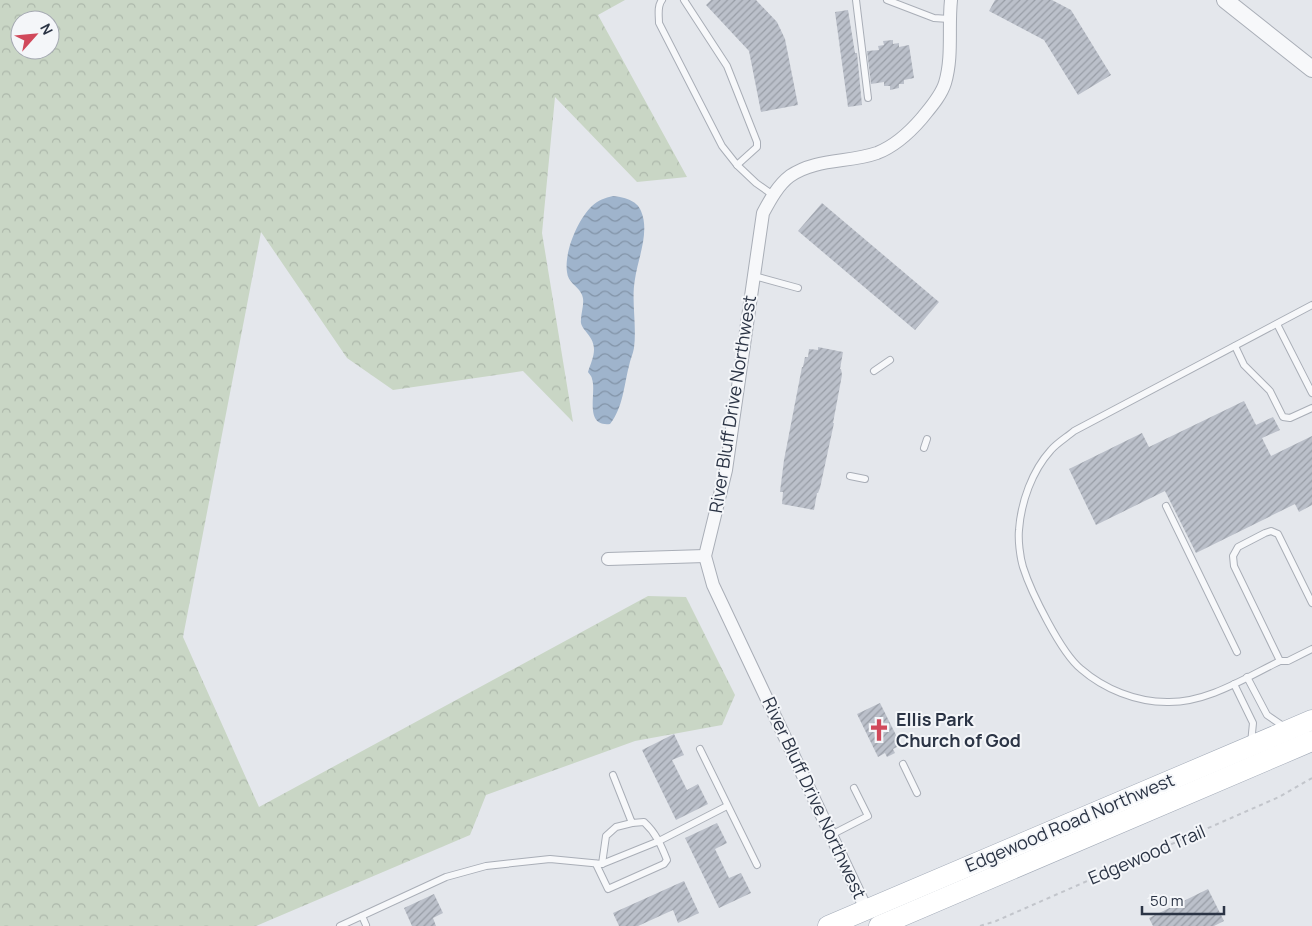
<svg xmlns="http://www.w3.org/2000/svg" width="1312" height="926" font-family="Manrope,sans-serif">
  <defs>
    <pattern id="forest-crowns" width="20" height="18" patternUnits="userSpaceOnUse" patternTransform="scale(1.25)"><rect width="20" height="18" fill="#c9d6c5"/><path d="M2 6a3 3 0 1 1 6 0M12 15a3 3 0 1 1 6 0" fill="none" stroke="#adb8ab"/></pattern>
    <pattern id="water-waves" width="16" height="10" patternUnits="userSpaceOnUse" patternTransform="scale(1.25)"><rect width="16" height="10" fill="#9fb4cc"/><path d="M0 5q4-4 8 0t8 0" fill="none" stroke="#8293a7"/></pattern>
    <pattern id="building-hatch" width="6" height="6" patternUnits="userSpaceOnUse" patternTransform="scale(1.25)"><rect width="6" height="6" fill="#bbc0ca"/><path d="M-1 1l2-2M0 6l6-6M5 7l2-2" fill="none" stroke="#989da6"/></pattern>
  </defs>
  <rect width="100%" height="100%" fill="#e4e7ec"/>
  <path fill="url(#forest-crowns)" fill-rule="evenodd" d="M0,0h625l-27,15 89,162 -50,5 -82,-85 -13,136 31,189 -50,-51 -130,19 -46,-32 -86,-126 -78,405 76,170 389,-211 38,1 49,98 -13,30 -87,16 -149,54 -16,40 -214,91h-256zM20,20h30v30h-30z"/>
  <path fill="url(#water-waves)" d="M613,196c10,1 24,4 28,15 9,21 -3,47 -6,68 -4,22 2,46 -1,69 -1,6 -4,12 -5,18 -5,19 -6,42 -19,58 -27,3 -13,-32 -18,-45 0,-3 -3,-5 -4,-7 5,-15 11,-25 -1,-39 -3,-4 -7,-8 -6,-13 0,-9 5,-19 0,-27 -4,-8 -13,-10 -14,-21 -3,-20 11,-53 25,-66 6,-6 13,-8 21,-10z"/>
  <g fill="url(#building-hatch)">
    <polygon points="711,0 756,0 777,22 785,39 798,105 761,112 749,51 706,5"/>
    <polygon points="995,0 1052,0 1071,10 1111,75 1078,95 1044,40 989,11"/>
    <polygon points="848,10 855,53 857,53 862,105 848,107 835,12"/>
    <polygon points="893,40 893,44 899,43 899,47 909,45 914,78 904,80 904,84 899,84 899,88 890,90 890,86 884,86 884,82 871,84 867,51 879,50 878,46 884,45 883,41"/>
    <polygon points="822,203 939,302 915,330 798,231"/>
    <polygon points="818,347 843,352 840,369 841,369 842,375 833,423 834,423 820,488 818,493 817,493 814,510 782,504 783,492 780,492 784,460 802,367 803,367 805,357 808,357 809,349 818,350"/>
    <polygon points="1244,401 1256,425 1273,417 1280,430 1262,438 1271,456 1312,436 1312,505 1299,512 1295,504 1196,553 1165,491 1096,525 1069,469 1142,433 1149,447"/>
    <polygon points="880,703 901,745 893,749 895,753 887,757 885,753 878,757 857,714"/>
    <polygon points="674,734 684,755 672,760 687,790 698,784 708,804 676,820 642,750"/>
    <polygon points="717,823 727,843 715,849 729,878 741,873 751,893 719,908 685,838"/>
    <polygon points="684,881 699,913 678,923 673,910 638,926 619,926 613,913"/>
    <polygon points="1208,889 1224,921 1214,926 1153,926 1149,918"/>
    <polygon points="434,894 443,913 433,918 436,926 412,926 404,908"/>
  </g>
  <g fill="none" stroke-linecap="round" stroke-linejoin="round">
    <defs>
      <g id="service">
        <path d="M662,0c-5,6 -3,16 -3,23l63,123 15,19 19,18 17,12"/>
        <polyline points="684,0 727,66 757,142 757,147 737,165"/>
        <polyline points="856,0 868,98"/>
        <polyline points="887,0 934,18 949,19"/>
        <polyline points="754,276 798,288"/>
        <path d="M1312,305l-238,126c-7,6 -17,12 -23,19 -19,21 -30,52 -32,80 -1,10 1,27 4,37 8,25 38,86 58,102 23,20 55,33 86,33 40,1 78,-24 113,-41h8l24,-12"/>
        <polyline points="1277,324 1312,393"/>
        <polyline points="1235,346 1244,365 1270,391 1283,417 1290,418 1312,408"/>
        <polyline points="874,371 890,360"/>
        <polyline points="924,448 927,439"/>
        <polyline points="850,476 865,479"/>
        <polyline points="1166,506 1237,652"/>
        <polyline points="1280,661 1234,566 1233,556 1238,547 1265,533 1271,531 1278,534 1312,603"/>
        <polyline points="1247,677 1267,715 1286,728"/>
        <polyline points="1234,684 1253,723 1251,743"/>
        <polyline points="700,749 757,865"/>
        <polyline points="903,764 917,793"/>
        <polyline points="831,835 868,816 854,788"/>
        <path d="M596,864l12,25 56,-25 3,-4c-6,-15 -11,-27 -23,-38l-12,1 -19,-48"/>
        <polyline points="602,864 606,836 616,827 632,823"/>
        <polyline points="362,916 366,925"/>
        <polyline points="340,926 446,877 486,866 550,859 602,864 659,841 727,806"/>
      </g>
      <g id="minor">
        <polyline points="608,559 705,556"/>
        <path d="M866,909l-153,-324 -8,-29 21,-86 37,-257c7,-13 15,-28 27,-37 26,-18 59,-13 87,-23 18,-7 33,-21 45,-35 8,-10 19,-22 23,-35 8,-27 3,-55 6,-83"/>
      </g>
      <polyline id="tertiary" points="1225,0 1312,69"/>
      <g id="primary">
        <polyline points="828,926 1312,720"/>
        <polyline points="879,926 1312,741"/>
      </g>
    </defs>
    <use href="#service" stroke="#a9aeb7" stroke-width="8"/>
    <use href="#minor" stroke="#a9aeb7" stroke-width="14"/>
    <use href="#tertiary" stroke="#a9aeb7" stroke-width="18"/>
    <use href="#primary" stroke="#a3abb8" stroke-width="21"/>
    <polyline stroke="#c2c5cb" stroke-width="2" stroke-dasharray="4 4" stroke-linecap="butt" points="980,926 996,921 1279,797 1312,778"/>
    <use href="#service" stroke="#f7f8fa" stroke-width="6"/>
    <use href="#minor" stroke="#f7f8fa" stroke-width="12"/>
    <use href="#tertiary" stroke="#f7f8fa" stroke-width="16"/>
    <use href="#primary" stroke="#fff" stroke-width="20"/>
  </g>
  <defs>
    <symbol id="church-bare" viewBox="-9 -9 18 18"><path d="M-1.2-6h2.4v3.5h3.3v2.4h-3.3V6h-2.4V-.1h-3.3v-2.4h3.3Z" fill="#d1495b" stroke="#f4f6f9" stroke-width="2.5" paint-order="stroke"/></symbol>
  </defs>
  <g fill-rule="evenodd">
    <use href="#church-bare" x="863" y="714" width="32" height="32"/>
  </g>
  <g text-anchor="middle" stroke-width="4" stroke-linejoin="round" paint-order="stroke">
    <g font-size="18" fill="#2b3445" stroke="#f4f6f9">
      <text transform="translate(733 404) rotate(-81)" y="6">River Bluff Drive Northwest</text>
      <text transform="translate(814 798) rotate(65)" y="6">River Bluff Drive Northwest</text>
      <text transform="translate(1070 823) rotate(-23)" y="6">Edgewood Road Northwest</text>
      <text transform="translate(1147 855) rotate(-23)" y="6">Edgewood Trail</text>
    </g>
    <g font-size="18" font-weight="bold" fill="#2b3445" stroke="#f4f6f9" text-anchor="start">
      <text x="896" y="726">Ellis Park<tspan x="896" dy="21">Church of God</tspan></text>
    </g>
  </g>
  <g transform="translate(35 35) rotate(63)"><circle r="24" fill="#f4f6f9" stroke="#a4a8b1"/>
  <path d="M0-4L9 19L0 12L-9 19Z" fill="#d1495b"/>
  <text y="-8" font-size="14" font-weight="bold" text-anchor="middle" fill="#2b3445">N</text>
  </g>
  <path d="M1142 906v8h82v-8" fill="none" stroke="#2b3445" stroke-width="2.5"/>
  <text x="1150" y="906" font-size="15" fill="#2b3445" stroke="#f4f6f9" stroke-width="4" paint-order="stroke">50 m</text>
</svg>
